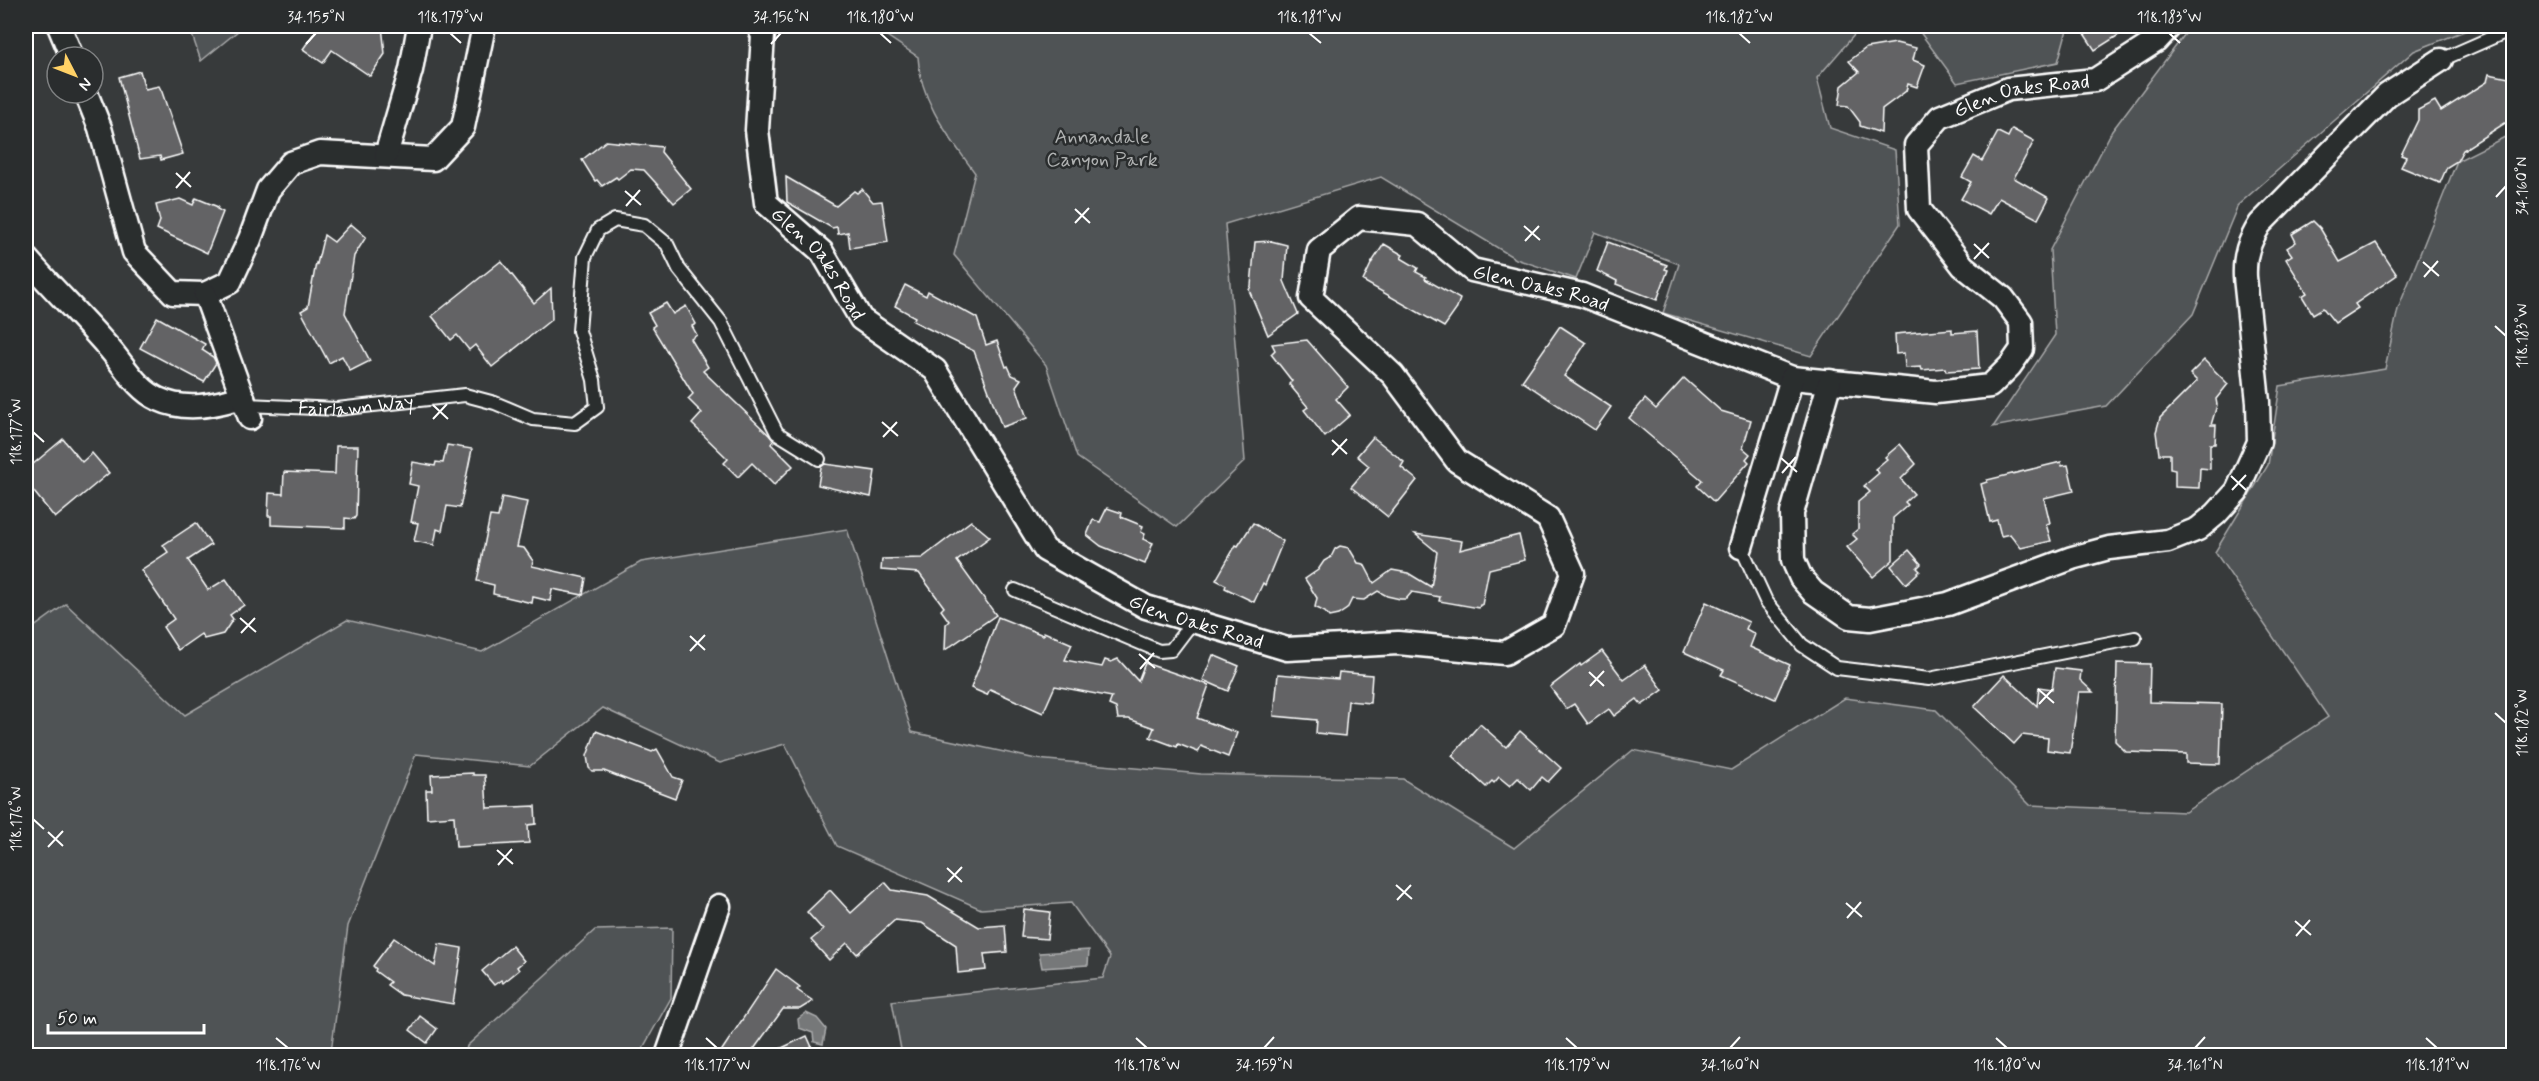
<svg xmlns="http://www.w3.org/2000/svg" width="2539" height="1081" font-family="Mynerve,sans-serif">
  <rect width="100%" height="100%" fill="#373a3b"/>
  <filter id="ink" filterUnits="userSpaceOnUse"><feTurbulence type="fractalNoise" baseFrequency=".0167" numOctaves="2"/><feDisplacementMap in="SourceGraphic" scale="12" xChannelSelector="R" yChannelSelector="G"/><feConvolveMatrix kernelMatrix="1 2 1 2 8 2 1 2 1" color-interpolation-filters="sRGB"/></filter>
  <g filter="url(#ink)">
    <g fill="#505354" stroke="#a8a9aa" stroke-width="1.5">
      <polygon points="189,26 244,26 201,61"/>
      <path d="M872,26h990l-45,52 13,50 65,22 5,74 -89,132 -148,-43 16,-49 -84,-32 -19,47 -60,-20 -135,-82 -156,47 20,237 -68,66 -100,-70 -31,-92 -92,-110 21,-82c-25,-35 -55,-71 -57,-116z"/>
      <polygon points="1896,26 2068,26 2058,62 1957,83 1917,28"/>
      <polygon points="2191,26 2477,26 2414,51 2238,205 2193,314 2106,406 1993,427 2055,335 2050,250 2112,131"/>
      <polygon points="2513,133 2513,1055 902,1055 892,1001 1103,978 1110,957 1071,903 981,909 837,846 785,744 720,763 603,708 530,766 416,754 348,926 331,1052 333,1055 26,1055 26,633 66,604 185,715 347,620 482,652 641,562 847,529 912,732 1036,759 1201,774 1403,779 1514,848 1633,750 1731,770 1845,698 1936,710 2030,805 2185,812 2328,717 2215,552 2268,465 2280,386 2385,369 2398,309 2457,161"/>
      <polygon points="672,928 671,998 639,1055 465,1055 467,1046 595,930"/>
    </g>
    <g fill="#767879" stroke="#adaeaf" stroke-width="1.5">
      <polygon points="1089,950 1088,965 1042,968 1039,953"/>
      <polygon points="806,1013 817,1018 826,1029 823,1044 814,1042 813,1033 799,1028 798,1019"/>
    </g>
    <g fill="#636465" stroke="#fff" stroke-width="1.5">
      <polygon points="319,26 382,26 385,54 370,76 332,50 323,63 303,49"/>
      <polygon points="2092,26 2133,26 2095,50 2083,32"/>
      <polygon points="1896,43 1916,48 1913,60 1925,65 1917,87 1908,84 1906,91 1882,109 1881,133 1860,126 1860,122 1848,106 1839,105 1842,86 1859,72 1849,61 1866,48"/>
      <polygon points="140,71 145,89 159,86 162,92 183,154 161,160 160,156 140,159 119,77"/>
      <polygon points="2489,74 2514,79 2514,125 2505,123 2463,150 2457,161 2447,167 2440,183 2401,167 2406,157 2401,155 2418,120 2418,110 2435,101 2441,111 2487,82"/>
      <polygon points="2012,129 2034,141 2014,178 2049,198 2038,219 1999,198 1989,214 1961,199 1971,182 1962,177 1974,156 1982,161 1998,132 2008,137"/>
      <polygon points="606,141 662,147 661,152 691,189 674,203 644,170 631,169 618,179 616,177 602,186 597,180 595,181 582,160"/>
      <polygon points="786,177 836,206 854,191 857,193 862,189 873,202 882,201 888,242 850,248 848,232 838,234 837,227 832,228 787,202"/>
      <polygon points="196,198 218,207 217,209 223,212 207,253 157,229 160,221 156,205 180,199 193,205"/>
      <polygon points="2313,221 2320,228 2340,262 2376,243 2397,275 2355,304 2358,308 2335,323 2323,308 2313,314 2302,296 2307,293 2286,259 2292,255 2287,248 2296,242 2292,234"/>
      <polygon points="351,224 366,237 354,256 345,313 370,361 350,371 342,356 329,363 301,311 308,307 316,263 317,264 324,235 334,242"/>
      <polygon points="1271,241 1287,245 1284,281 1298,314 1268,335 1249,290 1251,286 1255,242"/>
      <polygon points="1608,242 1667,265 1665,269 1668,270 1657,300 1616,284 1617,281 1597,271"/>
      <polygon points="1384,244 1403,255 1401,258 1418,268 1416,272 1426,277 1425,279 1460,299 1456,310 1444,327 1363,281 1372,262"/>
      <polygon points="501,261 534,303 551,288 552,319 492,367 475,345 469,350 457,335 451,340 432,316"/>
      <polygon points="905,285 926,296 928,291 977,318 986,345 997,341 1006,367 1008,366 1012,375 1021,379 1016,386 1027,418 1002,427 974,351 925,327 913,321 915,317 895,306"/>
      <polygon points="666,303 673,314 686,306 696,324 692,326 697,335 691,339 708,367 703,371 769,435 774,441 771,444 793,466 774,485 752,463 738,477 724,463 728,459 692,424 702,413 688,399 693,394 652,327 655,325 648,313"/>
      <polygon points="157,317 205,344 202,350 213,357 216,363 204,382 140,348"/>
      <polygon points="1560,326 1586,343 1564,376 1611,407 1595,430 1522,381"/>
      <polygon points="1952,329 1952,333 1977,331 1979,369 1946,371 1945,368 1922,370 1921,367 1905,368 1904,353 1896,354 1895,334"/>
      <polygon points="1307,340 1348,387 1336,399 1350,415 1325,437 1304,410 1308,407 1289,384 1292,381 1271,354 1275,350 1272,344"/>
      <polygon points="2204,360 2228,384 2216,399 2217,405 2211,425 2216,425 2215,444 2210,444 2210,469 2200,468 2199,488 2175,487 2175,470 2170,469 2170,454 2159,454 2156,432 2160,418 2197,381 2190,374"/>
      <polygon points="1684,378 1721,411 1751,420 1743,448 1750,454 1746,459 1749,462 1714,502 1697,486 1702,480 1629,418 1645,399 1656,409"/>
      <polygon points="1373,437 1404,462 1401,467 1417,480 1388,517 1351,487 1369,466 1357,456"/>
      <polygon points="63,439 82,462 92,453 109,473 55,518 26,482 26,470"/>
      <polygon points="1900,444 1916,464 1901,479 1914,494 1905,502 1908,505 1893,518 1893,560 1873,577 1847,547 1857,539 1852,534 1858,529 1858,502 1870,492 1864,486 1879,473 1875,469 1887,459 1885,457"/>
      <polygon points="447,445 472,449 460,508 447,506 442,531 437,529 434,545 414,541 418,523 411,522 418,486 409,484 413,462 435,466 436,462 443,463"/>
      <polygon points="336,446 358,446 356,516 354,519 345,518 345,528 271,525 271,516 268,516 269,493 283,494 284,472 335,474"/>
      <polygon points="2061,462 2062,466 2068,465 2074,491 2044,498 2050,523 2046,524 2051,541 2021,548 2010,534 2001,536 1997,520 1990,522 1981,484 1987,482 1987,480"/>
      <polygon points="825,464 875,471 871,497 818,485 821,467"/>
      <polygon points="502,497 527,502 517,547 524,548 533,561 532,566 586,578 583,595 552,589 550,601 533,597 532,603 493,594 494,585 477,581 490,516 498,517"/>
      <polygon points="1107,508 1122,513 1121,517 1143,526 1141,532 1145,534 1143,539 1153,543 1145,564 1101,546 1087,535 1093,520 1100,522"/>
      <polygon points="971,521 990,537 957,561 996,615 945,650 946,624 949,621 941,610 944,607 919,573 881,570 882,559 922,558"/>
      <polygon points="196,523 211,545 188,560 208,590 226,579 244,605 230,615 233,619 223,634 204,639 201,634 178,650 163,627 174,619 141,570 168,552 163,545"/>
      <polygon points="1253,523 1283,541 1265,585 1263,583 1254,602 1225,588 1226,585 1216,580 1236,545 1238,546"/>
      <polygon points="1415,534 1462,541 1460,550 1519,535 1525,560 1489,569 1482,605 1480,605 1479,608 1439,601 1440,597 1412,592 1406,599 1400,599 1387,596 1378,591 1364,600 1352,599 1347,609 1338,615 1329,617 1325,612 1315,607 1317,598 1305,579 1318,570 1324,561 1331,557 1335,549 1340,546 1349,548 1358,563 1364,564 1374,583 1392,570 1408,573 1431,587 1437,552"/>
      <polygon points="1909,550 1921,564 1917,568 1920,571 1906,584 1891,566"/>
      <polygon points="1706,602 1749,622 1746,629 1755,634 1750,647 1790,665 1775,699 1721,675 1724,670 1684,652"/>
      <polygon points="998,617 1043,635 1044,632 1072,644 1065,660 1102,667 1105,660 1111,662 1118,659 1138,681 1145,663 1209,685 1197,718 1237,733 1228,757 1201,746 1198,752 1178,744 1177,747 1150,737 1154,728 1129,719 1118,719 1116,708 1109,705 1112,697 1055,686 1043,713 990,689 987,695 971,688"/>
      <polygon points="1602,651 1624,680 1645,665 1663,690 1642,705 1637,699 1614,716 1609,709 1588,724 1574,704 1566,709 1550,687 1580,664 1581,666"/>
      <polygon points="1213,655 1239,666 1228,691 1203,680"/>
      <polygon points="2117,663 2150,664 2149,702 2222,704 2220,764 2186,763 2186,754 2126,752 2115,741"/>
      <polygon points="2055,668 2081,671 2080,680 2093,692 2079,692 2070,753 2047,750 2048,738 2022,735 2014,744 1974,707 2004,675 2037,706 2039,687 2052,689"/>
      <polygon points="1339,672 1372,675 1370,703 1348,701 1345,736 1316,733 1317,720 1274,716 1278,674 1338,679"/>
      <polygon points="1480,724 1506,747 1520,731 1561,768 1548,782 1542,777 1531,790 1518,778 1510,786 1499,777 1494,783 1492,781 1486,787 1452,756"/>
      <polygon points="596,731 652,752 657,749 673,777 682,780 675,798 604,771 592,771 589,768 587,756"/>
      <polygon points="473,773 473,775 485,775 487,808 535,806 536,824 528,825 529,843 456,847 454,816 427,818 426,790 432,790 431,775"/>
      <polygon points="885,882 892,890 928,896 979,927 1005,925 1007,952 984,954 986,970 958,973 956,945 922,923 895,920 857,954 847,943 829,960 811,940 823,930 807,912 830,890 851,913"/>
      <polygon points="1024,909 1050,912 1047,939 1021,937"/>
      <polygon points="394,938 435,966 439,944 462,948 453,1004 401,995 387,985 390,982 375,971 376,969 373,966"/>
      <polygon points="512,946 524,961 517,967 519,970 503,983 501,980 494,985 482,971"/>
      <polygon points="776,969 800,987 797,990 813,1001 800,1009 783,1009 749,1056 718,1056"/>
      <polygon points="420,1016 437,1029 427,1043 410,1030"/>
      <polygon points="807,1036 816,1056 765,1056"/>
    </g>
    <g fill="none" stroke-linecap="round" stroke-linejoin="round">
      <defs>
        <g id="lane">
          <polyline points="2441,60 2514,28"/>
          <path id="s1" d="M246,405l91,4 128,-14 30,8 38,16 42,4 22,-16 -3,-27 -15,-49 6,-74 13,-27 17,-10 29,5 23,19 12,25 42,53 56,111 42,26"/>
          <polyline points="1741,547 1766,601 1802,645 1837,668 1929,679 2135,638"/>
          <polyline points="1015,590 1159,651 1171,650 1193,621"/>
        </g>
        <g id="street">
          <polyline points="59,26 72,57"/>
          <path id="s2" d="M758,26l5,9 -6,95 9,73 56,49 39,67 74,51 110,180 101,57 141,42 111,-6 107,10 49,-28 19,-52 -25,-55 -91,-57 -64,-86 -82,-77 8,-48 40,-32 58,6 55,46 110,25 210,83 144,14 54,-6 20,-20 12,-17 -1,-27 -18,-24 -40,-32 -44,-57 -3,-64 24,-28 68,-28 87,-9 61,-39 14,-15"/>
          <polyline points="86,93 100,128 134,252 173,293 205,294 230,282 250,239 268,190 291,163 320,153 433,159 463,127 484,26"/>
          <polyline points="386,155 411,70 419,26"/>
          <path d="M26,258c26,30 55,58 81,88 16,17 29,43 51,53 28,13 56,6 85,-2"/>
          <polyline points="205,294 250,418"/>
          <path d="M1830,381l-38,132 1,47 8,18 12,14 36,25 21,2 78,-15 124,-46 37,-10 59,-7 30,-12 18,-15 21,-23 22,-49 -1,-40 -13,-125c-1,-22 4,-35 15,-53l127,-129 54,-35"/>
          <polyline points="1741,547 1792,378"/>
          <polyline points="667,1056 719,906"/>
        </g>
      </defs>
      <use href="#lane" stroke="#fff" stroke-width="16"/>
      <use href="#street" stroke="#fff" stroke-width="27"/>
      <use href="#lane" stroke="#2a2d2e" stroke-width="12"/>
      <use href="#street" stroke="#2a2d2e" stroke-width="22"/>
    </g>
  </g>
  <path fill="none" stroke="#fff" stroke-width="2" d="M450,33l11,10M880,33l11,10M1309,33l12,10M1739,33l11,10M2169,33l11,10M306,44l10,-11M771,44l10,-11M176,173l15,14M176,188l14,-16M625,191l16,14M2496,197l10,-11M626,206l14,-16M1075,209l15,14M1075,223l14,-15M1524,226l16,14M1525,241l14,-15M1974,244l15,14M1974,259l15,-16M2423,262l16,14M2424,277l14,-16M2495,326l11,10M433,405l15,14M433,419l14,-15M882,422l16,14M33,432l11,10M883,437l14,-15M1332,440l15,14M1332,455l15,-16M1781,458l16,14M1782,473l14,-16M2231,476l15,14M2232,490l14,-15M240,618l16,14M241,633l14,-15M690,636l15,14M690,651l15,-16M1139,654l16,14M1140,669l14,-16M1589,672l15,14M1590,686l14,-15M2038,689l16,14M2039,704l14,-15M2495,713l11,10M33,819l11,10M48,832l15,14M48,847l15,-16M497,850l16,14M498,865l14,-16M947,868l15,14M948,882l14,-15M1396,885l16,14M1397,900l14,-15M1846,903l16,14M1847,918l14,-16M2295,921l16,14M2296,936l14,-16M276,1038l12,10M706,1038l11,10M1136,1038l11,10M1566,1038l11,10M1996,1038l11,10M2426,1038l11,10M1264,1048l10,-11M1730,1048l10,-11M2195,1048l10,-11"/>
  <g text-anchor="middle" stroke-width="5" stroke-linejoin="round" paint-order="stroke">
    <g font-size="20" fill="#fff" stroke="#2a2d2e">
      <text dy="7" stroke="none"><textPath href="#s2" startOffset="2796">Glen Oaks Road</textPath></text>
      <text dy="7" stroke="none"><textPath href="#s2" startOffset="260">Glen Oaks Road</textPath></text>
      <text dy="7" stroke="none"><textPath href="#s2" startOffset="1914">Glen Oaks Road</textPath></text>
      <text dy="7" stroke="none"><textPath href="#s1" startOffset="110">Fairlawn Way</textPath></text>
      <text dy="7" stroke="none"><textPath href="#s2" startOffset="800">Glen Oaks Road</textPath></text>
    </g>
    <g font-size="20" fill="#b0b2b2" stroke="#2a2d2e">
      <text x="1102" y="143">Annandale<tspan x="1102" dy="23">Canyon Park</tspan></text>
    </g>
  </g>
  <rect width="2539" height="1081" fill="none" stroke="#2a2d2e" stroke-width="66"/>
  <g transform="translate(75 75) rotate(132)"><circle r="28" fill="#2a2d2e" stroke="#7f8182" stroke-width="1.5"/>
  <path d="M0-4.5L10 22L0 15L-10 22Z" fill="#ffd166"/>
  <text y="-9" font-size="16" font-weight="bold" text-anchor="middle" fill="#ffffff">N</text>
  </g>
  <path d="M48 1024v9h156v-9" fill="none" stroke="#ffffff" stroke-width="3"/>
  <text x="57" y="1024" font-size="18" fill="#ffffff" stroke="#2a2d2e" stroke-width="4.5" paint-order="stroke">50 m</text>
  <rect x="33" y="33" width="2473" height="1015" fill="none" stroke="#fff" stroke-width="2"/>
  <g font-size="15" text-anchor="middle" fill="#fff">
    <text x="316" y="22">34.155°N</text>
    <text x="450" y="22">118.179°W</text>
    <text x="781" y="22">34.156°N</text>
    <text x="880" y="22">118.180°W</text>
    <text x="1309" y="22">118.181°W</text>
    <text x="1739" y="22">118.182°W</text>
    <text x="2169" y="22">118.183°W</text>
    <text transform="translate(2522 186) rotate(-90)" y="5">34.160°N</text>
    <text transform="translate(2522 336) rotate(-90)" y="5">118.183°W</text>
    <text transform="translate(16 432) rotate(-90)" y="5">118.177°W</text>
    <text transform="translate(2522 723) rotate(-90)" y="5">118.182°W</text>
    <text transform="translate(16 819) rotate(-90)" y="5">118.176°W</text>
    <text x="288" y="1070">118.176°W</text>
    <text x="717" y="1070">118.177°W</text>
    <text x="1147" y="1070">118.178°W</text>
    <text x="1264" y="1070">34.159°N</text>
    <text x="1577" y="1070">118.179°W</text>
    <text x="1730" y="1070">34.160°N</text>
    <text x="2007" y="1070">118.180°W</text>
    <text x="2195" y="1070">34.161°N</text>
    <text x="2437" y="1070">118.181°W</text>
  </g>
</svg>
